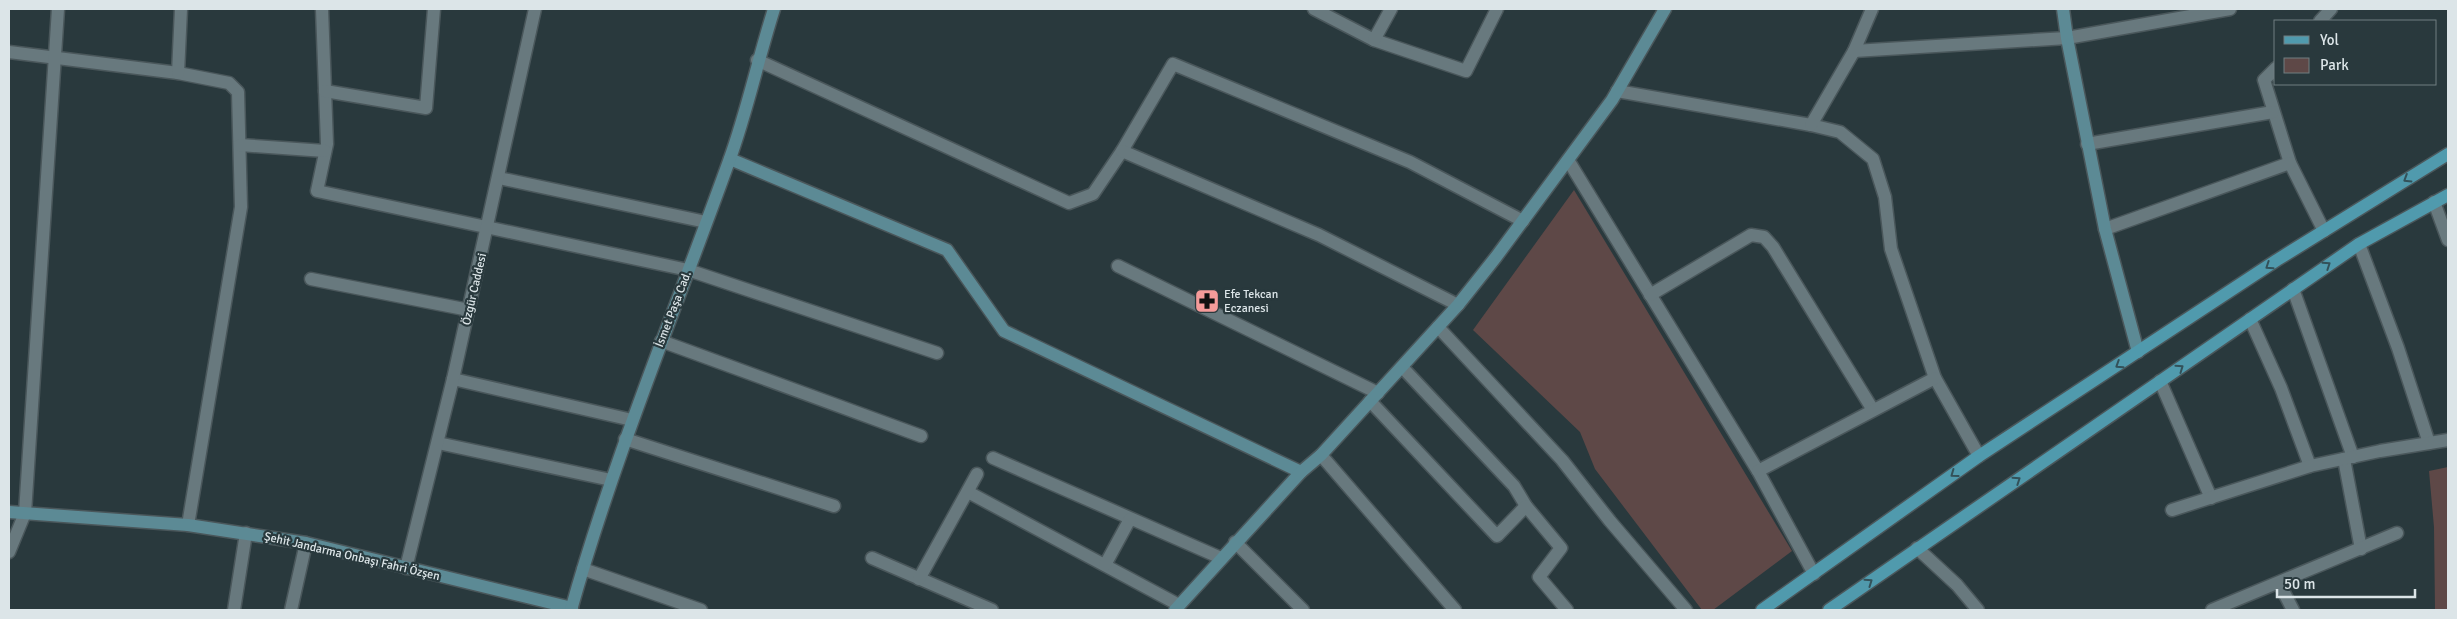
<svg xmlns="http://www.w3.org/2000/svg" width="2457" height="619" font-family="Signika,sans-serif">
  <rect width="100%" height="100%" fill="#29393d"/>
  <g fill="#5e4847">
    <polygon points="1574,190 1792,551 1713,610 1702,610 1595,469 1580,432 1473,330"/>
    <polygon points="2448,467 2448,610 2435,610 2434,527 2429,471"/>
  </g>
  <g fill="none" stroke-linecap="round" stroke-linejoin="round">
    <defs>
      <g id="street">
        <polyline points="322,9 327,144 317,191 688,270 937,353"/>
        <polyline points="1314,9 1374,40 1466,71 1497,9"/>
        <polyline points="2320,21 2331,9"/>
        <polyline points="1374,40 1391,9"/>
        <polyline points="1854,51 2067,38 2230,9"/>
        <polyline points="9,52 178,73 229,83 238,92 241,207 188,525"/>
        <polyline points="757,60 1069,203 1093,194 1122,151 1173,64 1410,162 1523,221"/>
        <polyline points="2276,68 2264,80 2290,163 2324,231"/>
        <polyline points="178,73 181,9"/>
        <polyline points="325,91 426,108 434,9"/>
        <polyline points="1617,91 1811,125 1840,132 1873,159 1885,197 1891,249 1935,378 1979,456"/>
        <polyline points="1811,125 1854,51 1872,9"/>
        <polyline points="2087,144 2273,112"/>
        <polyline points="240,145 325,151"/>
        <polyline points="1122,151 1319,235 1458,305"/>
        <polyline points="1568,160 1758,471 1814,574"/>
        <polyline points="499,178 706,222"/>
        <polyline points="2434,202 2448,240"/>
        <polyline points="2105,229 2290,163"/>
        <polyline points="2359,244 2398,348 2429,443"/>
        <polyline points="1118,266 1378,393"/>
        <polyline points="311,279 469,310"/>
        <polyline points="2293,289 2353,457"/>
        <polyline points="1650,295 1751,235 1764,237 1773,247 1873,410"/>
        <polyline points="2250,319 2281,388 2310,466"/>
        <polyline points="1438,327 1562,460 1610,521 1686,610"/>
        <polyline points="661,341 921,436"/>
        <polyline points="1402,367 1514,486 1526,506"/>
        <polyline points="453,379 632,420"/>
        <polyline points="2160,381 2211,498"/>
        <polyline points="1370,401 1497,536 1526,506 1561,548 1539,577 1567,610"/>
        <polyline points="625,439 834,506"/>
        <polyline points="438,443 611,480"/>
        <polyline points="1321,455 1455,610"/>
        <polyline points="993,458 1221,558"/>
        <polyline points="2344,459 2361,549"/>
        <polyline points="1758,471 1935,378"/>
        <polyline points="968,492 1179,605"/>
        <polyline points="2172,510 2310,466 2380,451 2448,440"/>
        <polyline points="1235,542 1303,610"/>
        <polyline points="1917,548 1957,585 1978,610"/>
        <polyline points="9,552 25,513 58,9"/>
        <polyline points="872,558 992,610"/>
        <polyline points="1105,565 1130,519"/>
        <polyline points="406,568 453,379 535,9"/>
        <polyline points="583,569 701,610"/>
        <polyline points="919,579 977,474"/>
        <polyline points="2279,583 2293,610"/>
        <polyline points="234,610 246,533"/>
        <polyline points="291,610 306,543"/>
        <polyline points="2212,610 2397,533"/>
      </g>
      <g id="secondary">
        <polyline points="2063,9 2067,38 2105,229 2138,352"/>
        <polyline points="730,159 947,250 1004,331 1301,472"/>
        <polyline points="9,512 188,525 306,543 572,608"/>
        <path d="M571,610c43,-153 104,-299 158,-449 18,-49 29,-102 45,-152"/>
        <polyline points="1175,610 1301,472 1321,455 1458,305 1496,257 1612,100 1665,9"/>
      </g>
      <g id="primary">
        <polyline points="1762,610 1979,456 2277,260 2448,154"/>
        <polyline points="1829,610 2359,244 2448,195"/>
      </g>
    </defs>
    <use href="#street" stroke="#4a575b" stroke-width="15"/>
    <use href="#secondary" stroke="#4a575b" stroke-width="15"/>
    <use href="#primary" stroke="#4a575b" stroke-width="15"/>
    <use href="#street" stroke="#68797e" stroke-width="12"/>
    <use href="#secondary" stroke="#5c8a95" stroke-width="12"/>
    <use href="#primary" stroke="#509aad" stroke-width="12"/>
  </g>
  <defs><path id="oneway-chevron" d="M-2-3.5L2.5 0L-2 3.5" fill="none" stroke-width="1.6" stroke-linecap="round" stroke-linejoin="round" transform="scale(1.25)"/></defs>
  <g stroke="#335159">
    <use href="#oneway-chevron" transform="translate(2407 179) rotate(148)"/>
    <use href="#oneway-chevron" transform="translate(2327 265) rotate(-34)"/>
    <use href="#oneway-chevron" transform="translate(2269 266) rotate(146)"/>
    <use href="#oneway-chevron" transform="translate(2119 365) rotate(147)"/>
    <use href="#oneway-chevron" transform="translate(2180 368) rotate(-35)"/>
    <use href="#oneway-chevron" transform="translate(1954 474) rotate(144)"/>
    <use href="#oneway-chevron" transform="translate(2017 480) rotate(-34)"/>
    <use href="#oneway-chevron" transform="translate(1869 582) rotate(-35)"/>
  </g>
  <defs>
    <symbol id="pharmacy-square" viewBox="-11 -11 22 22"><rect x="-9" y="-9" width="18" height="18" rx="4" fill="#f59b9a" stroke="#29393d"/><path d="M-2-6h4v4h4v4h-4v4h-4v-4h-4v-4h4Z" fill="#111"/></symbol>
  </defs>
  <g fill-rule="evenodd">
    <use href="#pharmacy-square" x="1193" y="287" width="28" height="28"/>
  </g>
  <g text-anchor="middle" stroke-width="4.5" stroke-linejoin="round" paint-order="stroke">
    <g font-size="12" fill="#dce5e8" stroke="#29393d">
      <text transform="translate(474 289) rotate(-77)" y="4">Özgür Caddesi</text>
      <text transform="translate(673 309) rotate(-69)" y="4">İsmet Paşa Cad.</text>
      <text transform="translate(352 556) rotate(13)" y="4">Şehit Jandarma Onbaşı Fahri Özşen</text>
    </g>
    <g font-size="12" fill="#dce5e8" stroke="#29393d" text-anchor="start">
      <text x="1224" y="298">Efe Tekcan<tspan x="1224" dy="14">Eczanesi</tspan></text>
    </g>
  </g>
  <rect width="2457" height="619" fill="none" stroke="#dce5e8" stroke-width="20"/>
  <rect x="2274" y="20" width="162" height="65" fill="#29393d" stroke="#717e81"/>
  <rect x="2284" y="36" width="25" height="8" fill="#509aad" stroke="#717e81"/>
  <text x="2320" y="45" font-size="15" fill="#dce5e8">Yol</text>
  <rect x="2284" y="58" width="25" height="15" fill="#5e4847" stroke="#717e81"/>
  <text x="2320" y="70" font-size="15" fill="#dce5e8">Park</text>
  <path d="M2277 589v8h138v-8" fill="none" stroke="#dce5e8" stroke-width="2.5"/>
  <text x="2284" y="589" font-size="15" fill="#dce5e8" stroke="#29393d" stroke-width="4" paint-order="stroke">50 m</text>
</svg>
